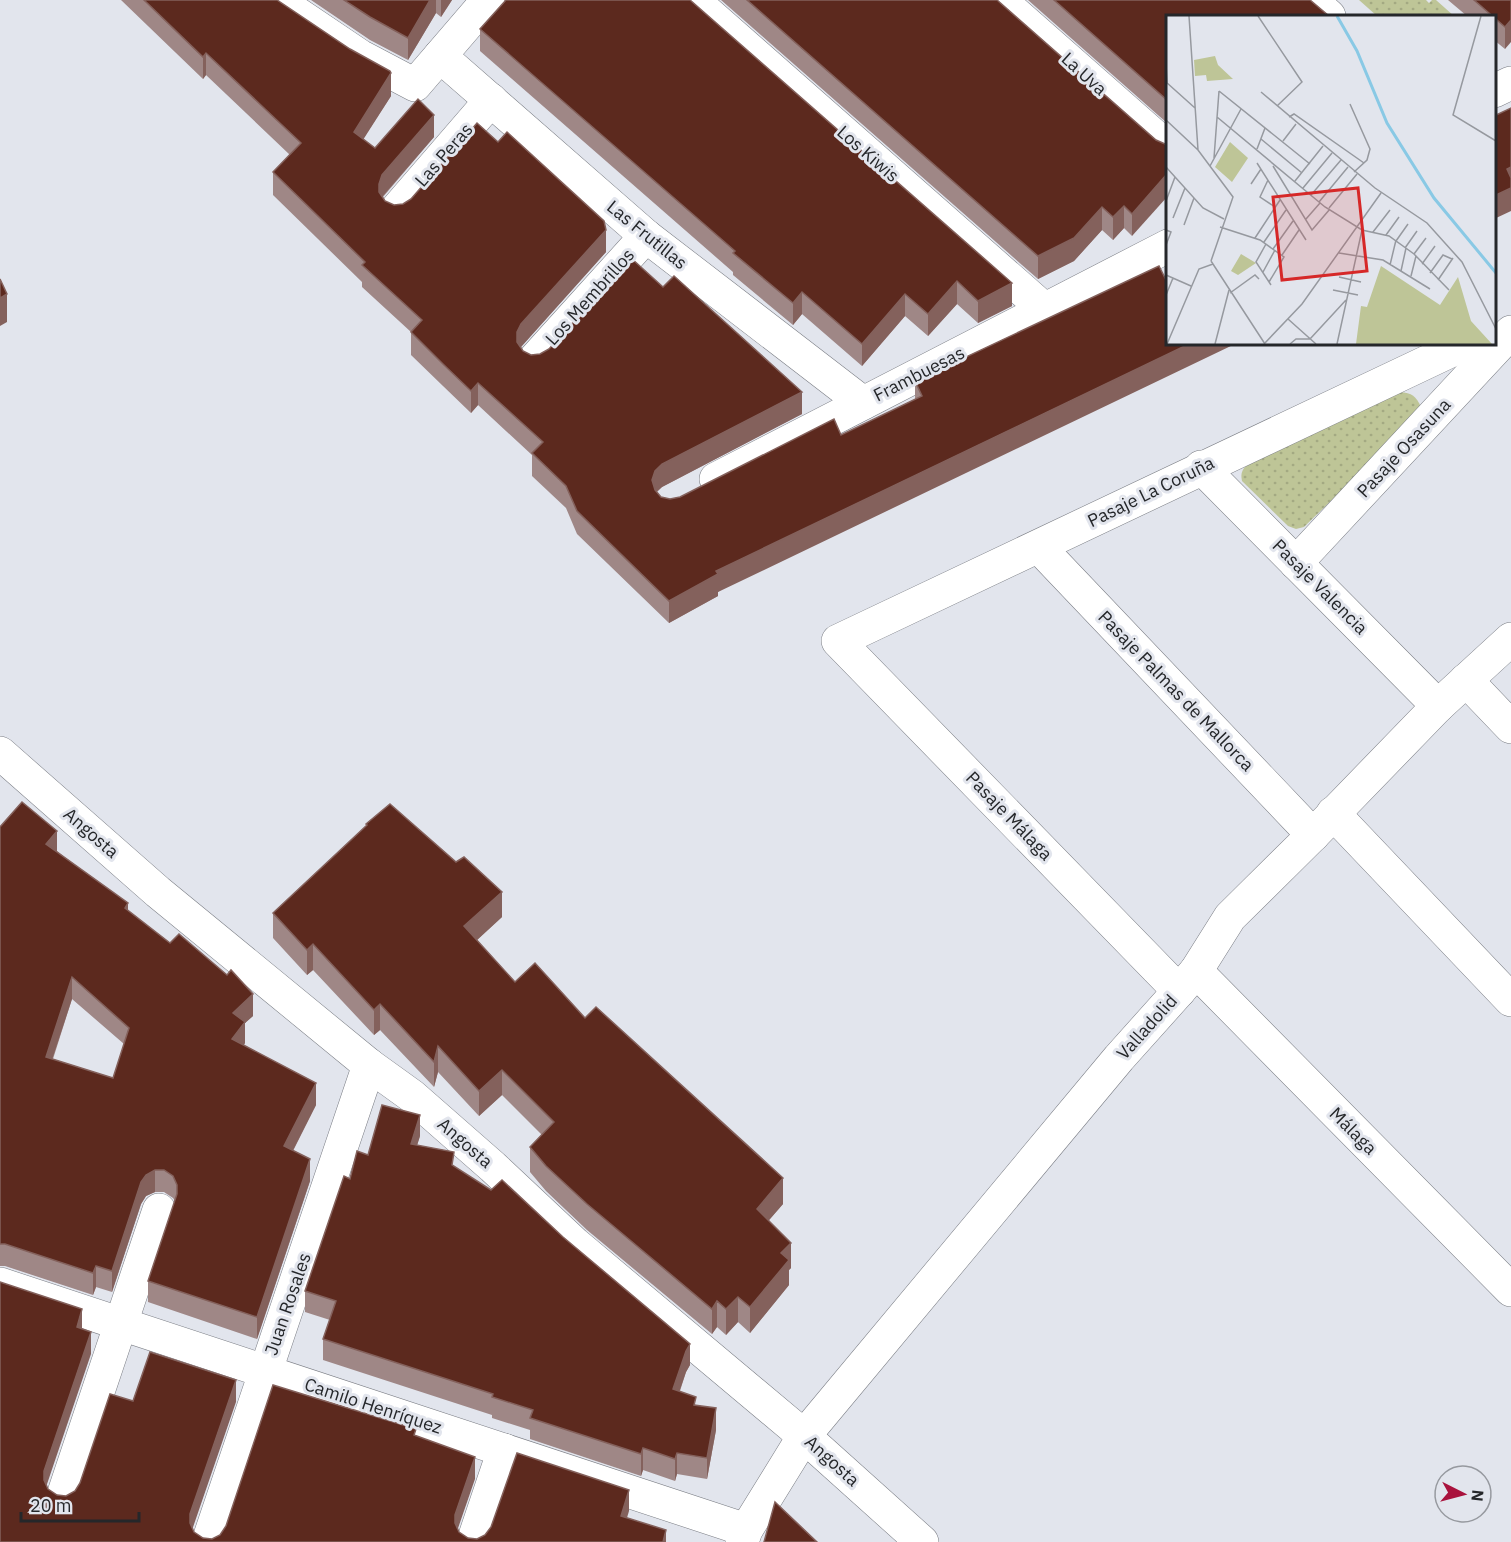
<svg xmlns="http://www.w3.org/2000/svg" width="1511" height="1542" font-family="'IBM Plex Sans',sans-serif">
  <defs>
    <pattern id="grass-dots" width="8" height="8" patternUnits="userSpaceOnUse" patternTransform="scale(1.5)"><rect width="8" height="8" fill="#bec597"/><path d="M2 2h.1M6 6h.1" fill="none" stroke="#a3a982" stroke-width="1.8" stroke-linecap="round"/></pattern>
  </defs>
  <rect width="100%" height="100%" fill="#e2e5ed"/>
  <g fill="url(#grass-dots)">
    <polygon points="1359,0 1426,0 1429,3 1432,0 1436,0 1454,16 1377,16"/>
    <path d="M1400,392c12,1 16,4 21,15l-3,9 -114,111 -8,2 -8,-3 -46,-45c-2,-9 1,-13 8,-18z"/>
  </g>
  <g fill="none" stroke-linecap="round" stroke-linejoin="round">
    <defs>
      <g id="street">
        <polyline points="277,0 360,56 415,85 488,0"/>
        <polyline points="693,0 1044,309"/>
        <polyline points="1000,0 1168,148"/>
        <polyline points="1311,0 1329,16"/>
        <polyline points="440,56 646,236 863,403"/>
        <polyline points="1494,91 1511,83"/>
        <polyline points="397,209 491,100"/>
        <polyline points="535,359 646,236"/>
        <polyline points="1201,467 1438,706"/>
        <polyline points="716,479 1168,246"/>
        <polyline points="1039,547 1313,835"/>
        <polyline points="1296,563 1511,332"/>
        <polyline points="1466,680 1511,727"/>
        <polyline points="0,753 158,892 369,1065 412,1096 493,1167 575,1244 804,1436 922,1542"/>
        <polyline points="1333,813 1511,1000"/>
        <polyline points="1196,971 1511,1290"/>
        <polyline points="1179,991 838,641 1465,344"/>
        <polyline points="0,1284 746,1530"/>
        <polyline points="62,1499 159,1210"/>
        <polyline points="208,1542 369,1065"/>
        <polyline points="473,1542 504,1450"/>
        <polyline points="742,1542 746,1530 804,1436 1119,1058 1179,991 1196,971 1230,917 1313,835 1438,706 1511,639"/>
      </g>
    </defs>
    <use href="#street" stroke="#7a7d84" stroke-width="34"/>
    <use href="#street" stroke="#fff" stroke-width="33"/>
  </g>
  <g fill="#9f8786" fill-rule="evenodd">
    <polygon points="121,0 277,0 391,96 363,139 375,148 434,137 383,197 385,201 394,205 606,252 521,347 523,351 531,355 802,414 662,487 657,492 661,497 670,499 680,497 841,435 915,399 915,381 1159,266 718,592 718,596 669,623 577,534 566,508 532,476 532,455 478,405 471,413 443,386 411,355 411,332 362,287 362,282 273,195 273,172 290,155 206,75 203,79"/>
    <polygon points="311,0 452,0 441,17 436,13 408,60 370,40"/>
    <polygon points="721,0 997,0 1156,140 1132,236 1124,228 1113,240 1102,230 1074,261 1038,279"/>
    <polygon points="1028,0 1310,0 1167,16 1167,123"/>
    <polygon points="1448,0 1511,0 1505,49 1494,40 1494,16 1467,16"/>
    <polygon points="480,29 1012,306 978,323 957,304 928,336 905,316 862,366 802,314 793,325 733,275 733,272 480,51"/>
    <polygon points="366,824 502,917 477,940 515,982 585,1018 783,1204 769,1220 791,1268 789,1270 789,1285 750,1333 738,1322 726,1335 717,1327 712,1334 587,1230 546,1191 530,1172 530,1147 542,1135 502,1095 479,1116 438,1072 434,1087 380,1030 374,1035 313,970 307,975 273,938 273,913 366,827"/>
    <path d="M0,827l57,24 196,165 -8,7v20l-1,2 72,60 -23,46 17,30 -53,158 -109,-37v-21l27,-80 -2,-3 -9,-6h-9l-9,4 -5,8 -29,88 -16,-5 -3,8 -88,-29h-5zM72,999l52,45 -11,34 -60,-19z"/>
    <polygon points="420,1136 417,1145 454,1166 690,1365 686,1372 680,1391 696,1405 716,1430 707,1479 677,1474 675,1481 643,1470 641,1476 530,1439 530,1430 492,1418 492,1415 323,1360 323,1339 330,1320 305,1312 305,1291 350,1179 368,1155"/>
  </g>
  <g fill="#84615c">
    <polygon points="430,0 436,0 436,13 408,60 408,38"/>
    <polygon points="441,0 452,0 441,17"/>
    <polygon points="1511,20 1511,42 1505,49 1505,27"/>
    <polygon points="206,53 206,75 203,79 203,57"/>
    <polygon points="391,73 391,96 354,154 354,132"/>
    <polygon points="434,115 434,137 382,197 379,206 379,184 382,175"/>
    <polygon points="1511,167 1511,211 1494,219 1494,196 1507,169"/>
    <polygon points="1167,174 1167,197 1132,236 1132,214"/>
    <polygon points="1124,206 1124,228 1113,240 1113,217"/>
    <polygon points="1102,207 1102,230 1074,261 1038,279 1038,256"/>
    <polygon points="606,230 606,252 521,347 517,355 517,332 521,324"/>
    <polygon points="957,281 957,304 928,336 928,314"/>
    <polygon points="1012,283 1012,306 978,323 978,301"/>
    <polygon points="802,292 802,314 793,325 793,303"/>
    <polygon points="7,294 7,322 0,326 0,298"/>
    <polygon points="905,294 905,316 862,366 862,344"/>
    <polygon points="1189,344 1235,344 718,592 718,596 669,623 669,601 716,571"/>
    <polygon points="478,383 478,405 471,413 471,391"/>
    <polygon points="802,392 802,414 662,487 655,493 652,480 655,471 662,464"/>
    <polygon points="57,831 57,853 46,844"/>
    <polygon points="502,892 502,917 464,952 464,926"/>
    <polygon points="128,903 128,924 125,908"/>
    <polygon points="313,944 313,970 307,975 307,950"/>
    <polygon points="72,977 72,999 46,1078 46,1057"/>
    <polygon points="253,994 253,1016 245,1023 245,1043 232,1061 233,1013"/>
    <polygon points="380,1004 380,1030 374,1035 374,1010"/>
    <polygon points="438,1046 438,1072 434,1087 434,1062"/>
    <polygon points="502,1070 502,1095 479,1116 479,1091"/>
    <polygon points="316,1083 316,1105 284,1168 284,1146"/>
    <polygon points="420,1115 420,1136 411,1165 411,1144"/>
    <polygon points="310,1159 310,1181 257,1339 257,1317"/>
    <polygon points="155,1170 155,1192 146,1196 141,1204 112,1292 112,1271 141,1182 146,1175"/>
    <polygon points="783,1178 783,1204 757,1234 757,1209"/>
    <polygon points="791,1243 791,1268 789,1270 789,1285 750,1333 750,1307 781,1253"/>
    <polygon points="96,1266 96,1287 93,1295 93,1273"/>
    <polygon points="738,1297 738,1322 726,1335 726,1309"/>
    <polygon points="717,1301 717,1327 712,1334 712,1309"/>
    <polygon points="82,1309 82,1331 77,1327"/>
    <polygon points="91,1332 91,1354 44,1493 44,1502 44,1471"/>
    <polygon points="690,1344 690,1365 686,1372 673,1410 673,1389 686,1351"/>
    <polygon points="236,1380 236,1402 190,1536 190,1542 190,1514"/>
    <polygon points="716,1408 716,1430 707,1479 707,1458"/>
    <polygon points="643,1448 643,1470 641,1476 641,1454"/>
    <polygon points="677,1453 677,1474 675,1481 675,1459"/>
    <polygon points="475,1457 475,1479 455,1537 455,1542 455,1515"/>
    <polygon points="629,1490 629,1511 621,1538 621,1516"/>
    <polygon points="666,1530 666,1542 663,1542"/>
  </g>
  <g fill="#5c291e" stroke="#84615c" stroke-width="1.5" fill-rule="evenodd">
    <polygon points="144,0 277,0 350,49 390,71 391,73 354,132 375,148 418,99 434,115 382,175 379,184 379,192 385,201 394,205 403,204 411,199 477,123 498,142 507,132 604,221 606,230 521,324 517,332 517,342 523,351 531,355 540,354 549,349 631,258 663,287 674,276 802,392 662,464 655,471 652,480 655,490 661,497 670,499 680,497 834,419 841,435 922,396 915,381 1159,266 1166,280 1167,279 1167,344 1189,344 716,571 718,574 669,601 577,511 566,486 532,453 543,442 478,383 471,391 443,364 411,332 422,320 362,265 365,262 273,172 301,143 206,53 203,57"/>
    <polygon points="344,0 430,0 408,38 370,17"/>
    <polygon points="506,0 690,0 1012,283 978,301 957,281 928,314 905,294 862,344 802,292 793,303 733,253 735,251 480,29"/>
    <polygon points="747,0 997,0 1156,140 1165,144 1167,144 1167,174 1132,214 1124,206 1113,217 1102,207 1074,238 1038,256"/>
    <polygon points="1054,0 1310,0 1329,16 1167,16 1167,100"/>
    <polygon points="1474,0 1511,0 1511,20 1505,27"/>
    <polygon points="1511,108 1511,167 1507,169 1511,178 1511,188 1494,196 1494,116"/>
    <polygon points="0,279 7,294 0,298"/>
    <path d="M22,802l35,29 -11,13 82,59 -3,5 45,35 9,-9 48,41 4,-5 22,24 -20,19 12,9 -13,17 84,44 -32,63 26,13 -53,158 -109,-36 29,-87v-9l-4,-9 -9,-6h-9l-9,5 -5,7 -29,89 -16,-5 -3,7 -88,-29h-5v-417zM72,977l57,51 -16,50 -67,-21z"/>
    <polygon points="390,804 456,862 464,857 502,892 464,926 515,982 535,963 585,1018 596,1007 783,1178 757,1209 791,1243 781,1253 789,1260 750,1307 738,1297 726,1309 717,1301 712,1309 587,1204 546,1166 530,1147 554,1122 502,1070 479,1091 438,1046 434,1062 380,1004 374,1010 313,944 307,950 273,913 367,825 366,824"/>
    <polygon points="382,1105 420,1115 411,1144 454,1152 452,1165 491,1190 502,1180 563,1237 690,1344 686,1351 673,1389 696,1397 694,1405 716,1408 707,1458 677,1453 675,1459 643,1448 641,1454 530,1418 533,1410 492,1397 493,1394 323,1339 336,1301 305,1291 344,1176 350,1179 357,1151 368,1155"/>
    <polygon points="0,1282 82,1309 77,1327 91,1332 44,1471 44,1480 48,1489 57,1495 66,1496 75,1491 80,1483 110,1394 133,1401 150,1352 236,1380 190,1514 190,1523 194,1532 203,1538 212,1539 220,1535 226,1526 273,1385 416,1429 414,1435 475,1457 455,1515 455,1523 459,1532 468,1538 477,1539 485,1535 491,1527 517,1453 629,1490 621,1516 666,1530 663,1542 0,1542"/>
    <polygon points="775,1502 817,1542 764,1542"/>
  </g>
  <g text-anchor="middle" stroke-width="6" stroke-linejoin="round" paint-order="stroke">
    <g font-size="18" fill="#25272a" stroke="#e2e5ed">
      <text transform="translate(1084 74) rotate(42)" y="6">La Uva</text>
      <text transform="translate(868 154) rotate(41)" y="6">Los Kiwis</text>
      <text transform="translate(444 155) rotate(-49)" y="6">Las Peras</text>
      <text transform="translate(647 235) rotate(39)" y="6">Las Frutillas</text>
      <text transform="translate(590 297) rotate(-48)" y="6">Los Membrillos</text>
      <text transform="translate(919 374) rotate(-27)" y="6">Frambuesas</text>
      <text transform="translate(1404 448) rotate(-47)" y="6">Pasaje Osasuna</text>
      <text transform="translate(1151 492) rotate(-26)" y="6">Pasaje La Coruña</text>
      <text transform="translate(1320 587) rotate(45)" y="6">Pasaje Valencia</text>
      <text transform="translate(1176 691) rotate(46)" y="6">Pasaje Palmas de Mallorca</text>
      <text transform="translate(1009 816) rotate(46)" y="6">Pasaje Málaga</text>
      <text transform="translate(91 833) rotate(41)" y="6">Angosta</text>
      <text transform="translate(1147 1027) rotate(-48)" y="6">Valladolid</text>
      <text transform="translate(1353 1131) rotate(45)" y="6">Málaga</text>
      <text transform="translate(465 1143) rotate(41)" y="6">Angosta</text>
      <text transform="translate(288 1304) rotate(-71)" y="6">Juan Rosales</text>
      <text transform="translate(373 1406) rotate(18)" y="6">Camilo Henríquez</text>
      <text transform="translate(832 1461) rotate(42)" y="6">Angosta</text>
    </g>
  </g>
  <g transform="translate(1166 15)">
    <rect width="330" height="330" fill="#e2e5ed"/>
    <path d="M49,41l3,9 15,14 -26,2 -1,-6 -11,1 -1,-16zM75,239l15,9 -18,12 -7,-4z" fill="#bec597"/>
    <path d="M64,127l18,16 -16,24 -17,-15zM215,251l59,39 18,-28 13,44 21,23h-136l5,-38 6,1z" fill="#bec597"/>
    <path fill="none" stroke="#89c9e5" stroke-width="3" d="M171,1l20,35 30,72 47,75 62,75"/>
    <path fill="none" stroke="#96999f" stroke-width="1.5" d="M23,1l9,134M92,1l44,66 -25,24M315,1l-28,99 43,26M0,49l1,19M0,67l29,26M53,76l91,73M95,77l114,96 52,35 35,39 34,67M184,89l20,45 -3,11 -13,12M51,102l108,90 37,23 27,6 25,18 35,36M123,102l5,-3 70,49M0,105l32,30 35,47 -22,64M95,124l41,34M117,126l13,-17M91,134l8,-21M48,143l5,-67M91,148l49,77M44,151l31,-57M107,151l39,64 18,-21M0,152l37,41 21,11M102,165l-8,17 15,10M129,166l28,-35M85,169l10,-15M137,173l29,-35M145,180l30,-35M0,186l9,-24M153,187l29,-35M163,193l28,-34M7,203l12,-30M140,204l14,-16M18,210l10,-27M54,212l40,13 24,17 -15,25M0,215l5,2 -5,13M207,217l17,-22M220,220l13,-18M89,223l25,-38M230,226l12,-17M98,227l22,-32M100,229l-10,18 15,23M239,233l12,-17M107,234l20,-28M173,238l44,7 47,29M248,239l12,-16M116,240l17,-25M45,246l54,83M256,249l13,-18M224,250l6,-25M235,256l5,-23M97,257l12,-22M264,258l13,-18 9,4M0,260l25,11M245,261l5,-20M173,262l22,5M272,265l15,-22M167,275l25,5M64,278l25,-18 4,4M0,280l7,-17M122,304l28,25M1,329l32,-75 14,-5M49,329l14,-54M98,329l38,-40 79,-111M124,329l6,-5h14l36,-39M171,329l25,-114"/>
    <path fill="#d62828" fill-opacity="0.15" stroke="#d62828" stroke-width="3" d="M192,173l9,83 -85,9 -9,-83z"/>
    <rect width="330" height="330" fill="none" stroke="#25272a" stroke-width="3"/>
  </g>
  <g transform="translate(1463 1494) rotate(96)"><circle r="28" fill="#e2e5ed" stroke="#96999f" stroke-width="1.5"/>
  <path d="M0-4.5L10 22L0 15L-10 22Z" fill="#a9123d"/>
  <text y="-9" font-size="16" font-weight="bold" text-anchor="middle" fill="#25272a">N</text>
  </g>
  <path d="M21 1512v9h118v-9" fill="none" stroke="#25272a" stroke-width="3"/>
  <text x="30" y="1512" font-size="18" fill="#25272a" stroke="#e2e5ed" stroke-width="4.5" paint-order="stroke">20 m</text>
</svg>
